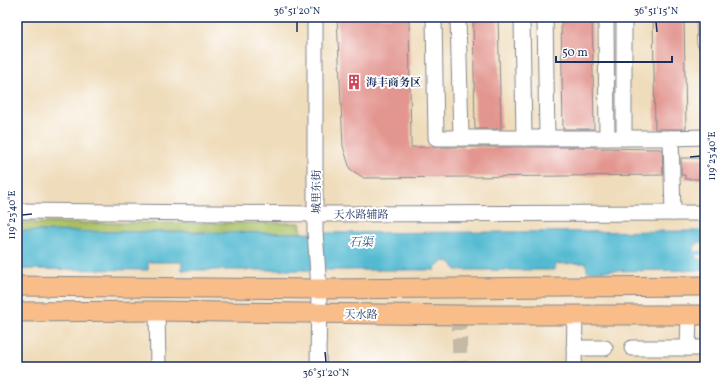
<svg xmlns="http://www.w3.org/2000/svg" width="722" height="384" font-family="Vollkorn,'Noto Serif SC',serif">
  <rect width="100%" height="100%" fill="#fff"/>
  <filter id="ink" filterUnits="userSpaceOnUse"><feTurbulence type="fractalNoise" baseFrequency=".025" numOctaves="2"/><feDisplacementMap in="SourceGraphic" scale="8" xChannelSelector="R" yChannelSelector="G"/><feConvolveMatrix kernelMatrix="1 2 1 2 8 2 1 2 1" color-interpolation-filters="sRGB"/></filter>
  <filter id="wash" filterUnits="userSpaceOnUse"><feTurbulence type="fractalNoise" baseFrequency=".012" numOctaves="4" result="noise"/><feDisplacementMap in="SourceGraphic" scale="16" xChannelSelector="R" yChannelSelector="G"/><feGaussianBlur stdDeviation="0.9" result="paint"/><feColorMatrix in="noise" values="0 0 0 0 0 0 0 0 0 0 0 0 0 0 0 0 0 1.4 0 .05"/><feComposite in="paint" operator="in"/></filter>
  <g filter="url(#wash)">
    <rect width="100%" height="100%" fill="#efdcba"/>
    <polygon fill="#a8bf64" stroke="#627761" points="17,223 300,223 302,233 17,231"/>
    <polygon fill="#53bad1" stroke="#377498" points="17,231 302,233 705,231 705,242 697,243 692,252 698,260 705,259 705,270 587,271 586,263 556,264 555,270 456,270 452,263 444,261 436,266 435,270 182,270 182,262 148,262 148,270 17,269"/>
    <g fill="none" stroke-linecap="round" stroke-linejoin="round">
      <polyline stroke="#53bad1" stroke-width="4.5" points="687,253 705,253"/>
    </g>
    <g id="blocks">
      <g fill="#e3958f">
        <polygon points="337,17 409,17 411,147 595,147 595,148 662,149 663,175 364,178 350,169 343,146"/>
        <polygon points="473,17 498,17 501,129 475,129"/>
        <polygon points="561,17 592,17 594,129 563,129"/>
        <polygon points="653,17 684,17 686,129 655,129"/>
        <polygon points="681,158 705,158 705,179 685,179 685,175 681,175"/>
      </g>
    </g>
  </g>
  <g filter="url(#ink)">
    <use href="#blocks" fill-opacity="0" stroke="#85868c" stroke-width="1"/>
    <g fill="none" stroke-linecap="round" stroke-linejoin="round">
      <polyline stroke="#c5b9a8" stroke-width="15" stroke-dasharray="15 8" stroke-linecap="butt" points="459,315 460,367"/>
      <defs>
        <g id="minor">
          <polyline points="315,17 315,231 319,289 318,367"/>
          <polyline points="434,17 436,138 671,138 673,213"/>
          <polyline points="458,17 461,138"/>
          <polyline points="522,17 524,138"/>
          <polyline points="545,17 547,138"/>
          <polyline points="606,17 607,138"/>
          <polyline points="624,17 624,138"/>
          <polyline points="704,17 705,43"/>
          <polyline points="671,138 705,137"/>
          <polyline points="17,211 316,214 705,213"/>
          <polyline points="157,311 158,367"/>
          <polyline points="574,348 605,348"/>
          <polyline points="632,348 705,348"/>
          <polyline points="688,348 689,315"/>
          <polyline points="574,367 575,314"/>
        </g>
        <g id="major">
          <polyline points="17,286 319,289 705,286"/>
          <polyline points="17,312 157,311 459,315 705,315"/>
        </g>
      </defs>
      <use href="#minor" stroke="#85868c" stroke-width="17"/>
      <use href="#major" stroke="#85868c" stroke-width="21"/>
      <use href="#minor" stroke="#fff" stroke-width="15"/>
      <use href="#major" stroke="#f8bd89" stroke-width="19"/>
    </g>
  </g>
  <path fill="none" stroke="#1b2f5e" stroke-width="1.5" d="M297,22v10M656,22l1,10M690,157l10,-1M22,215l10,-1M325,352l1,10"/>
  <defs>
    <symbol id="building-bare" viewBox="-9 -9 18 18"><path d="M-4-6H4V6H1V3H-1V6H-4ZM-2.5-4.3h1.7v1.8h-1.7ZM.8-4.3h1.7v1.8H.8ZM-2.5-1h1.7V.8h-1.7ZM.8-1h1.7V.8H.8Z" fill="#d1495b" stroke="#fff" stroke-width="2.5" paint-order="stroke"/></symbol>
  </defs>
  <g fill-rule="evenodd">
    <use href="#building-bare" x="343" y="71" width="22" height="22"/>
  </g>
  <g text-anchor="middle" stroke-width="4" stroke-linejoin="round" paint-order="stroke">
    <g font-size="11" font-weight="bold" fill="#1b2f5e" stroke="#fff" text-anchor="start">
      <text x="366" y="86">海丰商务区</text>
    </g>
    <g font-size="11" fill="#1b2f5e" stroke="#fff">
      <text transform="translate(316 192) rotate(-90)" y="4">城里东街</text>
      <text x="361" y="218">天水路辅路</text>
      <text transform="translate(361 314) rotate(1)" y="4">天水路</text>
    </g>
    <g font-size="12" font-style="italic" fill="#2f6086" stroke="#fff">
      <text x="361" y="246">石渠</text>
    </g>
  </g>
  <rect width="722" height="384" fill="none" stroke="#fff" stroke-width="44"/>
  <path d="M556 56v6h116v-6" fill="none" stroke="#1b2f5e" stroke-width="2"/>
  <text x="562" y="56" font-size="12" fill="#1b2f5e" stroke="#ffffff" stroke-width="3" paint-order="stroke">50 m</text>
  <rect x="22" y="22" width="678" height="340" fill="none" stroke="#1b2f5e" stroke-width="1.5"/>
  <g font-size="10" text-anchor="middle" fill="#1b2f5e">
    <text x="297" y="14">36°51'20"N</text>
    <text x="656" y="14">36°51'15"N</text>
    <text transform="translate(711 156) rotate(-90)" y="4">119°23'40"E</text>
    <text transform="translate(11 215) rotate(-90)" y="4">119°23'40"E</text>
    <text x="326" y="376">36°51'20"N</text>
  </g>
</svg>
